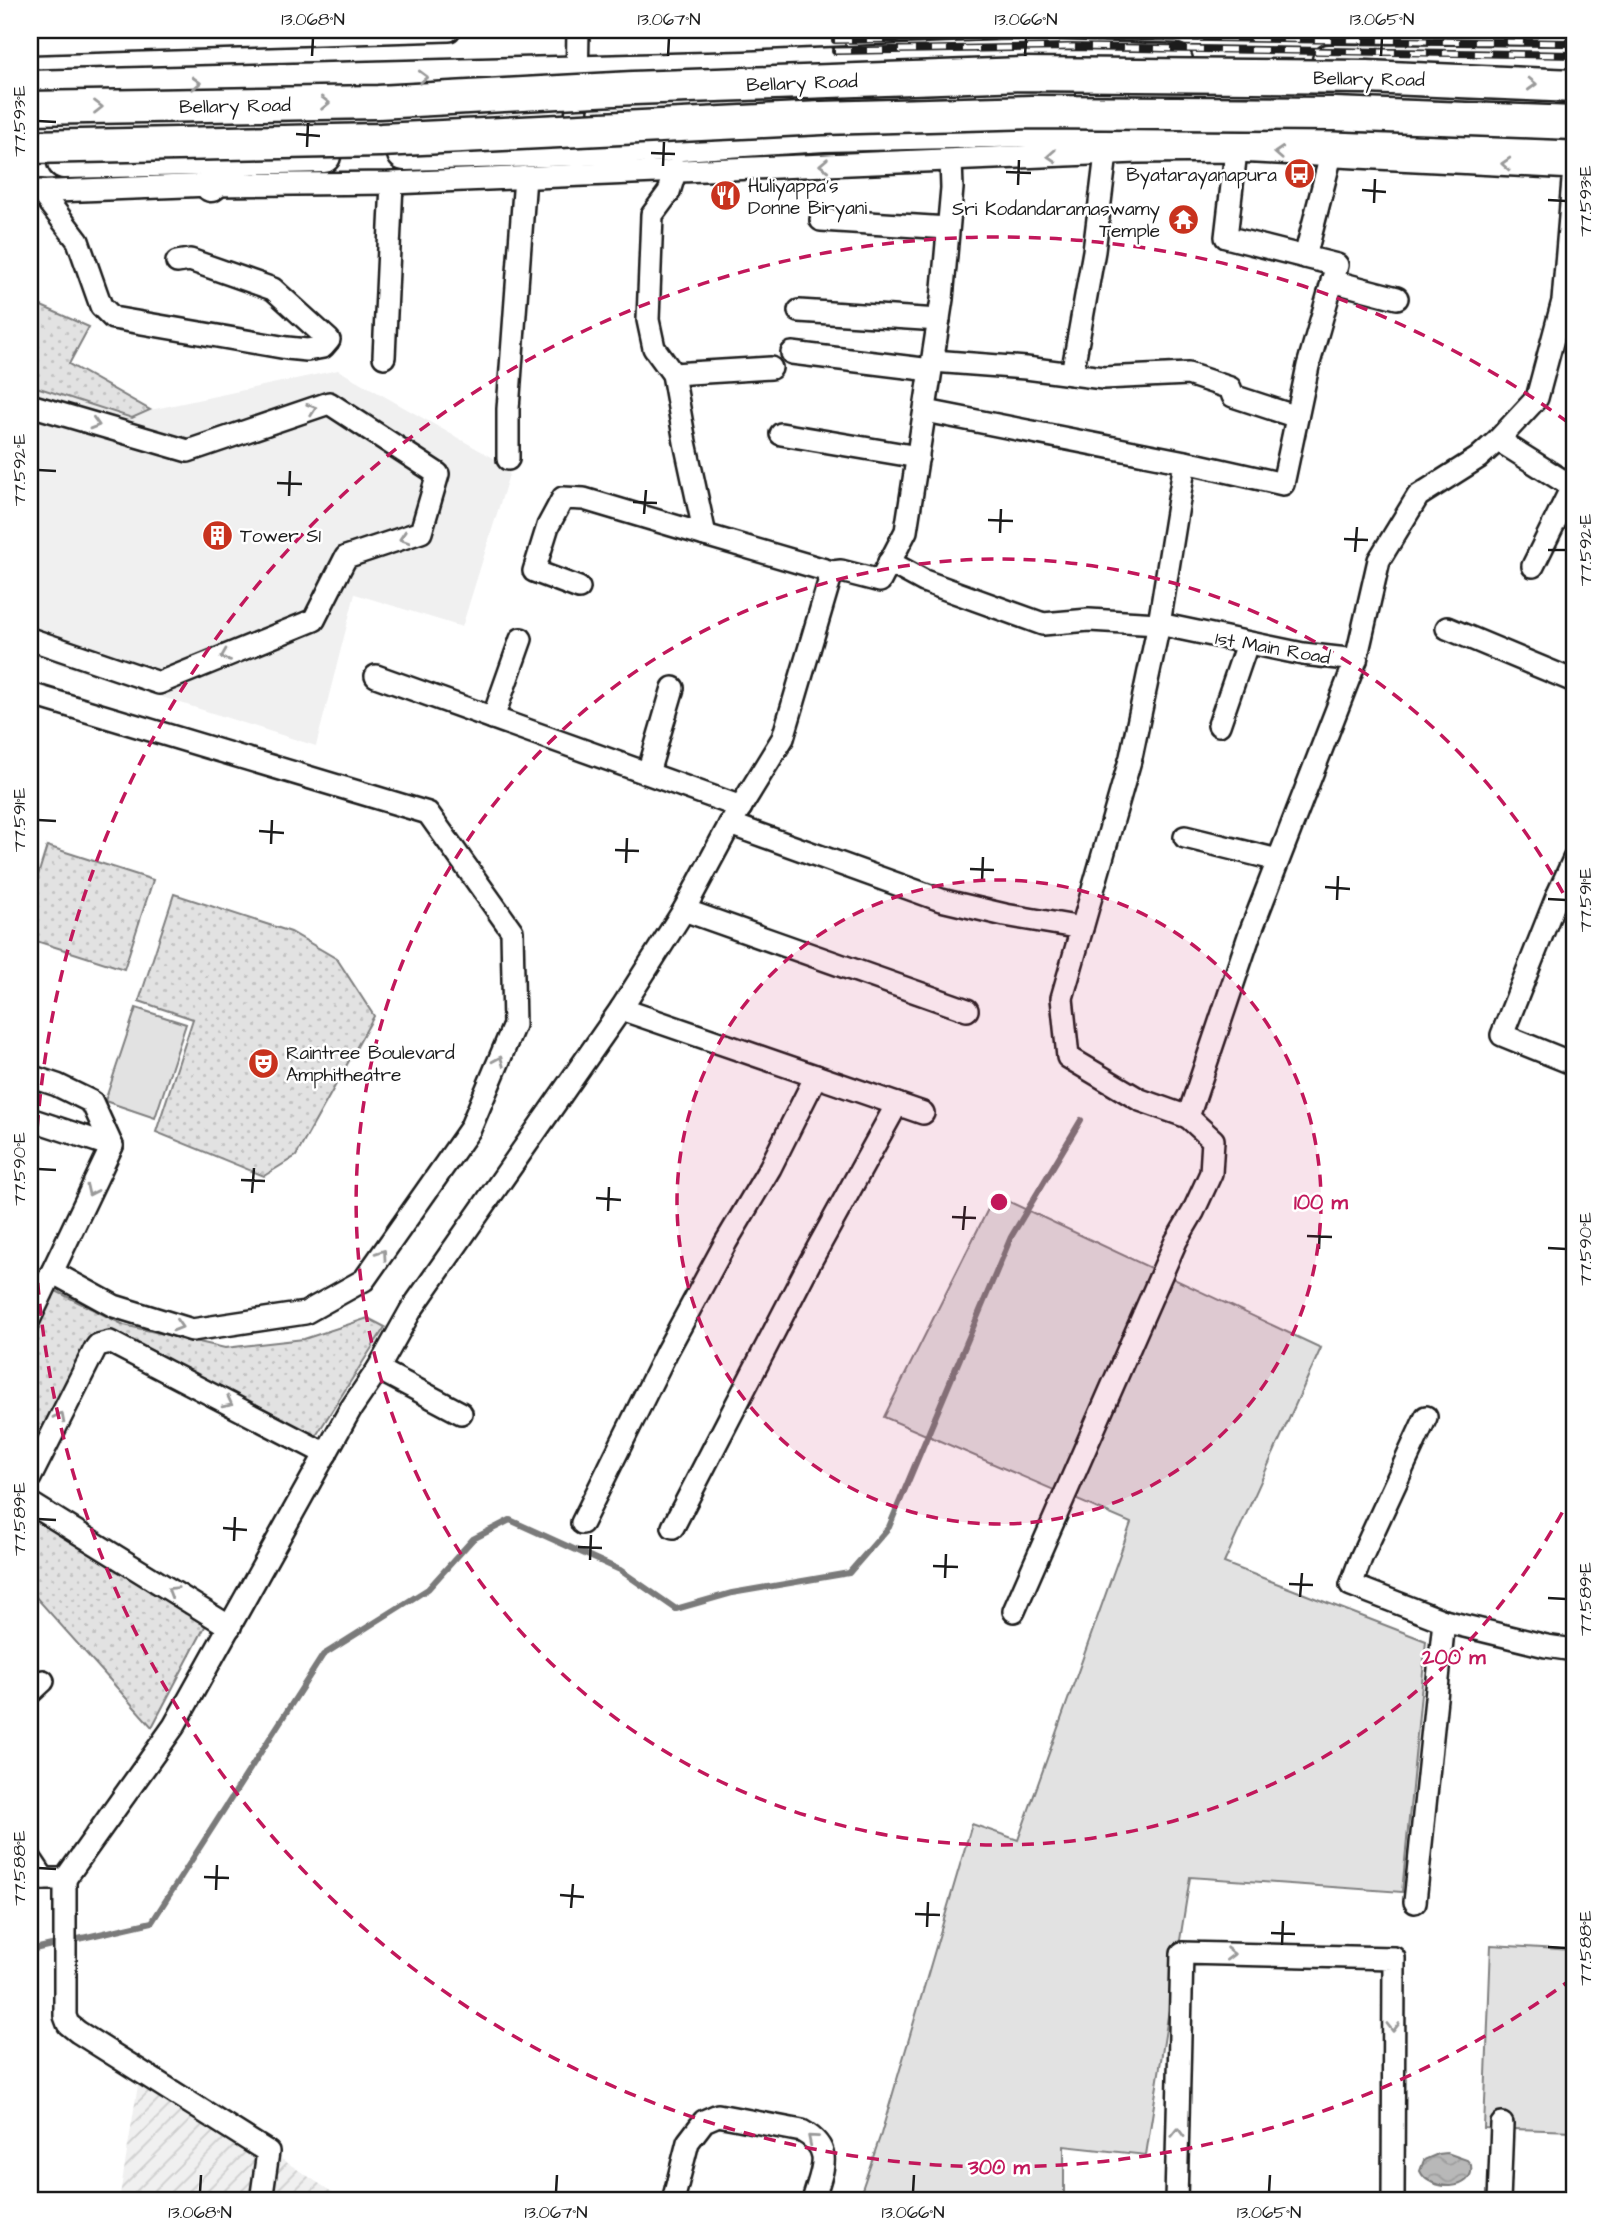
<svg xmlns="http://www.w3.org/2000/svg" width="1604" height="2231" font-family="'Architects Daughter',sans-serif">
  <defs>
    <pattern id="industrial-furrows" width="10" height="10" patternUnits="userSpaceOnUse" patternTransform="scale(1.75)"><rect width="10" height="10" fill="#f0f0f0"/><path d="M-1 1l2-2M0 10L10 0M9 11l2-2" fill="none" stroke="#cdcdcd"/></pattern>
    <pattern id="park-dots" width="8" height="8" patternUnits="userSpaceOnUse" patternTransform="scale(1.75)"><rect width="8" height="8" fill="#e2e2e2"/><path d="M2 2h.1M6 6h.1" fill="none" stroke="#c1c1c1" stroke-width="1.8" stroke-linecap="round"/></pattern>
    <pattern id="water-waves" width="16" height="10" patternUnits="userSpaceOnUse" patternTransform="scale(1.75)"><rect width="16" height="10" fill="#b8b8b8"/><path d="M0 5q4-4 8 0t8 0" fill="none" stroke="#9e9e9e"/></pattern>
  </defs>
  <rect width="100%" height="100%" fill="#fff"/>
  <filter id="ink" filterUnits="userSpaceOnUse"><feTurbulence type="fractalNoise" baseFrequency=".0143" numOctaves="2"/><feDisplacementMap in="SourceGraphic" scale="14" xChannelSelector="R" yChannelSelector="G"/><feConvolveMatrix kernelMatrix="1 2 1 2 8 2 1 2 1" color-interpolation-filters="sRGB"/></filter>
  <g filter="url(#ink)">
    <polygon fill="#f0f0f0" points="30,301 89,327 69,364 150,410 338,370 511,468 462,627 355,594 316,746 30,655"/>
    <polygon fill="url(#industrial-furrows)" points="141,2067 335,2194 334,2201 119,2201"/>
    <g fill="#e2e2e2" stroke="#7f7f7f" stroke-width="2">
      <polygon points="136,1008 186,1024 155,1118 105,1101"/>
      <polygon points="995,1195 1321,1348 1224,1563 1426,1641 1402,1892 1190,1877 1146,2155 1064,2146 1064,2201 858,2201 881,2134 972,1824 1018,1840 1131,1523 884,1417"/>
      <polygon points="1491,1945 1574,1950 1574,2131 1484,2128"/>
    </g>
    <g fill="url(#park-dots)" stroke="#7f7f7f" stroke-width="2">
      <polygon points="30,301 89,327 69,364 150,410 132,418 30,385"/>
      <polygon points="47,846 153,880 124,969 30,939 30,901"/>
      <polygon points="174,894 291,932 337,959 374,1016 296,1156 264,1176 156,1132 193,1019 139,1001"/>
      <polygon points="52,1289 124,1325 225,1348 304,1339 368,1318 385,1327 307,1450 97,1337 30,1474 30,1355"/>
      <polygon points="30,1507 211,1615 152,1727 35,1596 30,1600"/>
    </g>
    <path fill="url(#water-waves)" stroke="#7a7a7a" stroke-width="2" d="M1447,2153l20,7 4,5c5,27 -42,27 -51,6l4,-11 14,-6z"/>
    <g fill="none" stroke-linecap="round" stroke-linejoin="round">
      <polyline stroke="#7a7a7a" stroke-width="6" points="30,1950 152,1922 323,1655 428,1589 473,1539 510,1520 620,1570 676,1609 732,1593 849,1573 889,1527 1011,1237 1081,1120"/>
      <defs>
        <g id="minor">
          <polyline points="30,43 449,30"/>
          <polyline points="576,144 578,30"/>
          <polyline points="676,169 669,192 652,215 648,320 654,348 673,374 685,442 705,535 832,572"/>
          <polyline points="40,191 78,241 101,306 113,318 287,348 307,350 323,347 329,340 273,289 190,260 177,262"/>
          <polyline points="30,192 211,185 392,183 1137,152 1236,151 1574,168 1563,301 1537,398 1498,440 1478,458 1418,496 1379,560 1356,660 1250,933 1188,1117 1140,1100 1068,1057 1062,998 1131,757 1159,624 1185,462 926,411"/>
          <polyline points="821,220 948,228"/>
          <polyline points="1305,257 1331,155"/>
          <polyline points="1332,281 1397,298"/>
          <polyline points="799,311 939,320"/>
          <polyline points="792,353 931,370"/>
          <polyline points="384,357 392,183"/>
          <polyline points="933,361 1026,368 1103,378 1188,374 1230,388 1233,396 1297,417"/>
          <polyline points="673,374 771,368"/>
          <polyline points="1072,374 1094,251 1106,154"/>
          <polyline points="30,405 188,451 329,403 438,474 421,532 346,557 314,620 159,683 30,639"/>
          <polyline points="781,434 918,457"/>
          <polyline points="1498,440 1574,488"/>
          <polyline points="508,459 508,409 525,177"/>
          <polyline points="1185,462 1283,484 1308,366 1337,265 1226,237 1236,151"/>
          <polyline points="889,562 924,581 1043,624 1089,620 1159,624 1303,654 1356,660"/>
          <polyline points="1533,566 1572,487"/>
          <polyline points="579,588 534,571 548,526 563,498 584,499 705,535"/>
          <polyline points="1447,628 1574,681"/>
          <polyline points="376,676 741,807"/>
          <polyline points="30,694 428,813 512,931 514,1025 470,1129 364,1280 305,1313 192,1330 114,1306 52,1272 112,1146 92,1102 57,1085 30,1076"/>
          <polyline points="493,718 521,639"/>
          <polyline points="1219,725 1247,644"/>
          <polyline points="648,773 673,688"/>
          <polyline points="730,824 941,900 1005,915 1082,928"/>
          <polyline points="1185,837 1278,860"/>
          <polyline points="1574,859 1558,894 1502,1035 1574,1064"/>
          <polyline points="684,910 967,1010"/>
          <polyline points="621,1009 923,1113"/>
          <polyline points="30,1119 112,1146"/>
          <polyline points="30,1318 52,1272"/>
          <polyline points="378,1369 461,1413"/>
          <polyline points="1426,1417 1361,1558 1351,1585 1444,1621 1546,1646 1574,1650"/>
          <polyline points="30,1478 95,1349 98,1345 110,1342 326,1454"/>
          <polyline points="30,1503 230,1627"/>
          <polyline points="582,1523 667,1351 726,1242 770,1168 816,1076"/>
          <polyline points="673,1527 809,1264 897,1104"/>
          <polyline points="1014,1611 1176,1241 1193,1212 1211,1173 1213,1140 1188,1117"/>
          <polyline points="30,1693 43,1681"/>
          <polyline points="30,1858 44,1879"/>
          <polyline points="30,1879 65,1879 174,1726 350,1410 378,1369 411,1310 621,1009 684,910 730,824 783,738 832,572 841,571 880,581 906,531 942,299 952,188 951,161"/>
          <polyline points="65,1879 65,2016 68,2024 78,2032 268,2152 261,2201"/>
          <polyline points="1415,1902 1444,1621"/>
          <path d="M673,2201l15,-59 16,-21 14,-6 84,16c34,19 19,40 11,70"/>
          <polyline points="1176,2201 1182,1953 1394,1958 1393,2201"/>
          <polyline points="1499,2201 1502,2124"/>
        </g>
        <g id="highway">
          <polyline points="1329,61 1574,63"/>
          <polyline points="30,87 744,68 1023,56 1176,61"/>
          <polyline points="404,154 619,148 824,135 1031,130 1330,133 1574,142"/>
          <polyline points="64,162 324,156"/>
          <polyline points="211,185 241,159"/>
        </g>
      </defs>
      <use href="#minor" stroke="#1c1c1c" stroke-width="26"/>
      <use href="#highway" stroke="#1c1c1c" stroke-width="37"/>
      <use href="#minor" stroke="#fff" stroke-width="21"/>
      <use href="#highway" stroke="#fff" stroke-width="32"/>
      <defs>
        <g id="rail">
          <polyline points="835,40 1068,36 1574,43"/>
          <polyline points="835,51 1068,47 1574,55"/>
        </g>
      </defs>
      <use href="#rail" stroke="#1c1c1c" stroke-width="8"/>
      <use href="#rail" stroke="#fff" stroke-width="5" stroke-dasharray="16" stroke-linecap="butt"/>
      <defs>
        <g id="highway-bridge">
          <polyline points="30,108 378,102 633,88 1023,74 1367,77 1574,86"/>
          <polyline points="30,147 381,140 822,118 1032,112 1334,114 1574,123"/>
        </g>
      </defs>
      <use href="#highway-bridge" stroke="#1c1c1c" stroke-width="37" stroke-linecap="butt"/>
      <use href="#highway-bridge" stroke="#fff" stroke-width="32"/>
    </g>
    <defs><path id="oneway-chevron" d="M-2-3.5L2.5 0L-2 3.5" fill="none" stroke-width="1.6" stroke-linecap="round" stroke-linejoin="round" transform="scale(1.75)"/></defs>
    <g stroke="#999">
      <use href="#oneway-chevron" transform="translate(423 77) rotate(-2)"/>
      <use href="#oneway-chevron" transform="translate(196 83) rotate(-2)"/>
      <use href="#oneway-chevron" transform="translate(1532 84) rotate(2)"/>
      <use href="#oneway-chevron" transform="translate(325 103) rotate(-1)"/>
      <use href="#oneway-chevron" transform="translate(98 107)"/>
      <use href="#oneway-chevron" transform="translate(1279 153) rotate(-177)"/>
      <use href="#oneway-chevron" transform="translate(1052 156) rotate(177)"/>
      <use href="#oneway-chevron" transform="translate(1506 164) rotate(-177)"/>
      <use href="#oneway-chevron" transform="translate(824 165) rotate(178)"/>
      <use href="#oneway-chevron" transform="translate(312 409) rotate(-19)"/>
      <use href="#oneway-chevron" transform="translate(95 424) rotate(16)"/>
      <use href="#oneway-chevron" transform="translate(404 538) rotate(162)"/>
      <use href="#oneway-chevron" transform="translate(225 656) rotate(158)"/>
      <use href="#oneway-chevron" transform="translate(499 1061) rotate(-67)"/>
      <use href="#oneway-chevron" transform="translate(91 1191) rotate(115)"/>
      <use href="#oneway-chevron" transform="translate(382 1254) rotate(-55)"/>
      <use href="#oneway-chevron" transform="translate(178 1326) rotate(17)"/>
      <use href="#oneway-chevron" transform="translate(228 1403) rotate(27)"/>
      <use href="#oneway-chevron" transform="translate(60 1417) rotate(-63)"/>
      <use href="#oneway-chevron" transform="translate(172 1591) rotate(-148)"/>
      <use href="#oneway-chevron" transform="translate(1230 1954) rotate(1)"/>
      <use href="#oneway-chevron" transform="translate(1393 2027) rotate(90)"/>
      <use href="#oneway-chevron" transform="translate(1178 2133) rotate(-89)"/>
      <use href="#oneway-chevron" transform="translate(812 2139) rotate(-140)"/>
    </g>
  </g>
  <path fill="none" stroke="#1c1c1c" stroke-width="2.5" d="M312,56l1,-18M668,56l1,-18M1025,56l1,-18M1381,56l1,-18M38,121l18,1M296,134l24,2M307,147l1,-24M651,153l24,1M663,166l1,-24M1006,172l25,1M1018,185l1,-25M1362,190l24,2M1548,200l18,1M1374,203l1,-24M38,470l18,1M277,483l25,1M289,496l1,-25M633,502l24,1M644,514l2,-24M988,520l25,1M1000,533l1,-24M1344,539l24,1M1548,550h18M1355,552l2,-25M38,820l18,1M259,831l25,2M271,844l1,-24M615,850l24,1M626,863l1,-25M970,869l24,1M982,882l1,-25M1325,887l25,2M1548,899l18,1M1337,900l1,-24M38,1169l18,1M241,1180l24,1M252,1193l2,-25M596,1198l25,2M608,1211l1,-24M952,1217l24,1M963,1230l2,-24M1307,1236l25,1M1548,1248l18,1M1319,1249l1,-25M38,1519l18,1M223,1528l24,2M234,1541l1,-24M578,1547l24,1M590,1560l1,-25M933,1566l25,1M945,1578l1,-24M1289,1584l24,1M1300,1597l2,-24M1548,1598l18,1M38,1868l18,1M204,1877l25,1M216,1890l1,-25M560,1895l24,2M571,1908l2,-24M915,1914l25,1M927,1927l1,-25M1271,1933l24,1M1282,1945l1,-24M1548,1947l18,1M200,2192l1,-17M556,2192l1,-17M913,2192l1,-17M1269,2192l1,-17"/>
  <circle cx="999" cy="1202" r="322" fill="#c2185b" fill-opacity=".12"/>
  <g fill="none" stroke="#c2185b" stroke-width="3.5" stroke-dasharray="12 9">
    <circle cx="999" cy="1202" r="322"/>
    <path d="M1572 1494A643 643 0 1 1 1572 910"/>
    <path d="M1573 1978A965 965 0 1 1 1573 426"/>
  </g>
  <defs>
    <symbol id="bus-disc" viewBox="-11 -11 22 22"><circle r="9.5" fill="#c8321e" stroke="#fff"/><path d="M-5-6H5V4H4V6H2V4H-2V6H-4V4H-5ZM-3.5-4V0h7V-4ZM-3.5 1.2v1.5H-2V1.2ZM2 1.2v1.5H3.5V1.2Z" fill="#fff"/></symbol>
    <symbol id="restaurant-disc" viewBox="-11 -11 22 22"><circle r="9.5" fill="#c8321e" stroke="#fff"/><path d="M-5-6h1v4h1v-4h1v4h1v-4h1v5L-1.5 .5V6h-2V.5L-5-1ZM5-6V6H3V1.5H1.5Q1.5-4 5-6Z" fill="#fff"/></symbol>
    <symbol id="temple-disc" viewBox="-11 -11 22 22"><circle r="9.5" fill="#c8321e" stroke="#fff"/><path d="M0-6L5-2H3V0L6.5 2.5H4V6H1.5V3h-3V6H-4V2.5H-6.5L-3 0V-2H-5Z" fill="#fff"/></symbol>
    <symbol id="building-disc" viewBox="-11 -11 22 22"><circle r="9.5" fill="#c8321e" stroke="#fff"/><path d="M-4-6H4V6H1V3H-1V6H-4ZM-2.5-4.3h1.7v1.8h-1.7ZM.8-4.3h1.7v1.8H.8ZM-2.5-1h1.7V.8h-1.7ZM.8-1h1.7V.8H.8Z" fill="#fff"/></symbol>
    <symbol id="theatre-disc" viewBox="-11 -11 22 22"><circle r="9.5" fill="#c8321e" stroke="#fff"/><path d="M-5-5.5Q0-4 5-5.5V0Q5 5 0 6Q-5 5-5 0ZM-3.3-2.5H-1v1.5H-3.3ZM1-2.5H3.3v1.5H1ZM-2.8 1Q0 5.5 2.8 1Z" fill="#fff"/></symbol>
  </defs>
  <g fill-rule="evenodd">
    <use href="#bus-disc" x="1282" y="156" width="35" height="35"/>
    <use href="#restaurant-disc" x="708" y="178" width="35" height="35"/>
    <use href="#temple-disc" x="1166" y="202" width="35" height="35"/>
    <use href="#building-disc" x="200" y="518" width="35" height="35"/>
    <use href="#theatre-disc" x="246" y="1046" width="35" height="35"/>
  </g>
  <g text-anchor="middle" stroke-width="5" stroke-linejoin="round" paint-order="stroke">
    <g font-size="19" fill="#1c1c1c" stroke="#fff">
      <text transform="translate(1369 78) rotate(1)" y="7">Bellary Road</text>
      <text transform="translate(802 82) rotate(-2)" y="7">Bellary Road</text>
      <text transform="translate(235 105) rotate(-1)" y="7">Bellary Road</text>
      <text transform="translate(1273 647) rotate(10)" y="7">1st Main Road</text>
    </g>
    <g font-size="19" fill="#1c1c1c" stroke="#fff" text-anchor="start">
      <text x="1277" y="181" text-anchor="end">Byatarayanapura</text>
      <text x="748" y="192">Huliyappa's<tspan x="748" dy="22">Donne Biryani</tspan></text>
      <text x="1160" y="215" text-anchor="end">Sri Kodandaramaswamy<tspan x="1160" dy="22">Temple</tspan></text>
      <text x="240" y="542">Tower S1</text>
      <text x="286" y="1059">Raintree Boulevard<tspan x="286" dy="22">Amphitheatre</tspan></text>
    </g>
  </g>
  <circle cx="999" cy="1202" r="10" fill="#c2185b" stroke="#fff" stroke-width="3.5"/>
  <g font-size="21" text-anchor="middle" font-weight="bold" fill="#c2185b" stroke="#fff" stroke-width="5" stroke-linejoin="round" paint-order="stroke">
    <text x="1321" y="1209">100 m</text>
    <text x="1454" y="1664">200 m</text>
    <text x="999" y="2174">300 m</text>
  </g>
  <rect width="1604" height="2231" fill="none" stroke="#fff" stroke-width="77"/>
  <rect x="38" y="38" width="1528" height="2154" fill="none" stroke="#1c1c1c" stroke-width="2.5"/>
  <g font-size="18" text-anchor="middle" fill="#1c1c1c">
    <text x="313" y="25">13.068°N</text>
    <text x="669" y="25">13.067°N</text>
    <text x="1026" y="25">13.066°N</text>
    <text x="1382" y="25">13.065°N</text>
    <text transform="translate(19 121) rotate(-90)" y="6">77.593°E</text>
    <text transform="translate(1585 201) rotate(-90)" y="6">77.593°E</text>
    <text transform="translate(19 470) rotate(-90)" y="6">77.592°E</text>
    <text transform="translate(1585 550) rotate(-90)" y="6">77.592°E</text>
    <text transform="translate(19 820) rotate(-90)" y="6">77.591°E</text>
    <text transform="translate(1585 900) rotate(-90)" y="6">77.591°E</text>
    <text transform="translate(19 1169) rotate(-90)" y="6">77.590°E</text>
    <text transform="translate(1585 1249) rotate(-90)" y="6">77.590°E</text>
    <text transform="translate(19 1519) rotate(-90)" y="6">77.589°E</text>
    <text transform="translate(1585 1599) rotate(-90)" y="6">77.589°E</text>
    <text transform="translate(19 1868) rotate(-90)" y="6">77.588°E</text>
    <text transform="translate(1585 1948) rotate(-90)" y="6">77.588°E</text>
    <text x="200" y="2218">13.068°N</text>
    <text x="556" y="2218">13.067°N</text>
    <text x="913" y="2218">13.066°N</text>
    <text x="1269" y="2218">13.065°N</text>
  </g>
</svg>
